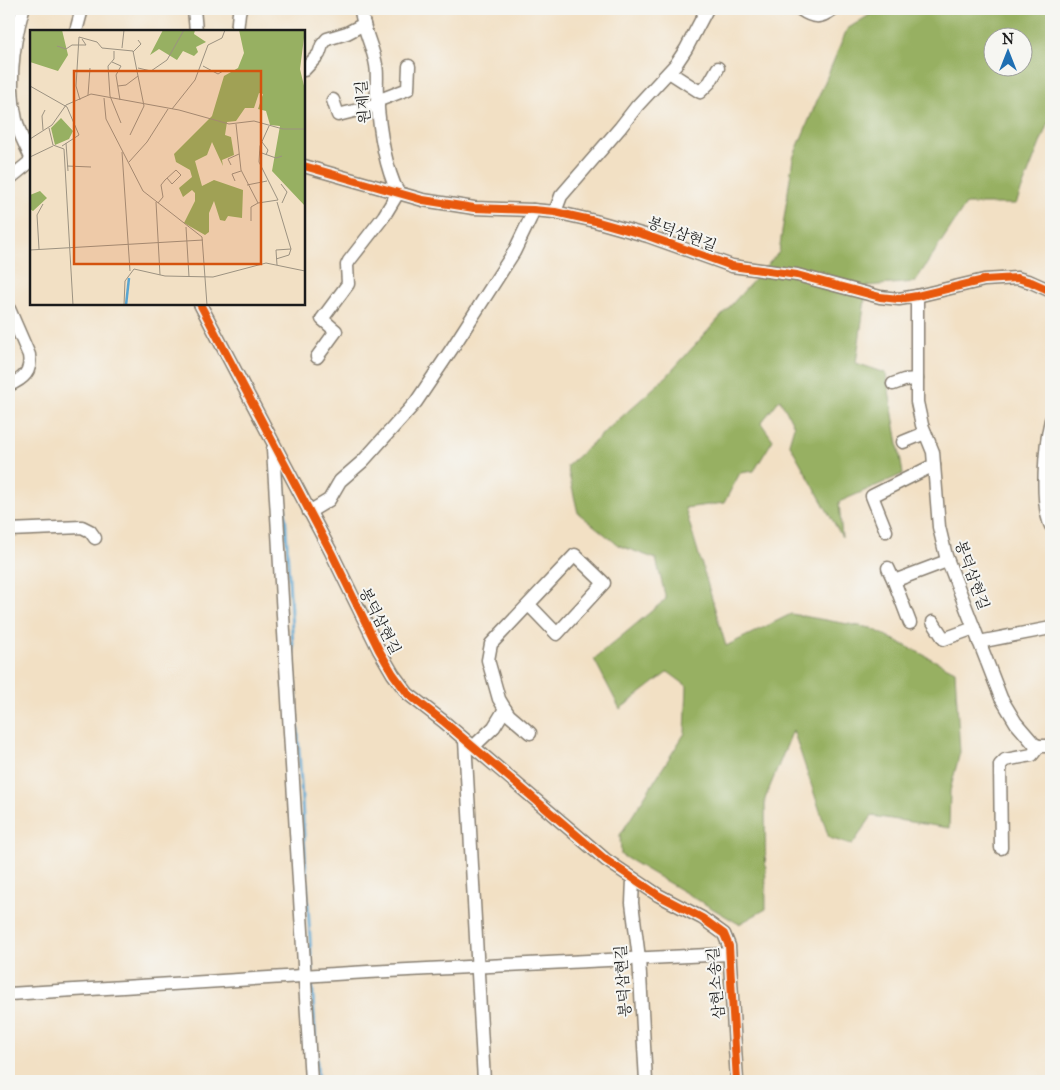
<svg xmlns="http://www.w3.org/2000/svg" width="1060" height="1090" font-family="'IM FELL Great Primer','Noto Serif KR',serif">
  <rect width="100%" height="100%" fill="#f6f6f2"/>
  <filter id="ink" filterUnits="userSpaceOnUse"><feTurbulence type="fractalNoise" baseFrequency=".02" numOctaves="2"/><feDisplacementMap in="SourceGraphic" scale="10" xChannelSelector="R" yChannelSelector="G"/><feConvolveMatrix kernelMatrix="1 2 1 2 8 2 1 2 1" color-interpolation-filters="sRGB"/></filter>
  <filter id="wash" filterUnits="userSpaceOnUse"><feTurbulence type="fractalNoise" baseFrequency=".0096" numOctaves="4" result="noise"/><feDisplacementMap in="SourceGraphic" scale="20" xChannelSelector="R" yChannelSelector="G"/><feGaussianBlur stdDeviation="1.12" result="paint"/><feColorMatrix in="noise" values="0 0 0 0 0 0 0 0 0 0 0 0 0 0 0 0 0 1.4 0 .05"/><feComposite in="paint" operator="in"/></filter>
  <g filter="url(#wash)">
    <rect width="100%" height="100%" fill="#f2e0c4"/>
    <path fill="#97b062" stroke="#5a663f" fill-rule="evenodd" d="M879,9h172v115l-3,-1 -32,81h-50l-51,78 -48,4 -11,77 30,10 17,101 -64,28 3,35 -53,-94 5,-17 -14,-27 -19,24 12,17 -19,31 -14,2 -16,30 -39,5 41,138 65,-32 80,14 84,43 5,81 -10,39 -1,37 -77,-12 -20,29 -23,-7 -36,-108 -28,69 1,110 -27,15 -118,-69 -1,-20 65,-102 2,-47 -19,-14 -48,37 -26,-50 72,-60 -10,-40 -38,-14 -40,-32 -11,-47 100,-90 112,-124 14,-94 54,-129zM992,38h30v30h-30z"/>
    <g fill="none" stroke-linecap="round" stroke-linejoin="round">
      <g stroke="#59a5d1" stroke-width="3">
        <polyline points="283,476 312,972"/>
        <polyline points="312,979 318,1081"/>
      </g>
    </g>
  </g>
  <g filter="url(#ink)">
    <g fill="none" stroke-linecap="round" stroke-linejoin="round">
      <defs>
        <g id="minor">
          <path d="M23,9c-11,38 -17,85 -3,124 3,8 8,17 11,25"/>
          <polyline points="194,9 196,31"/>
          <path d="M800,9c13,9 20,10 33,0"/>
          <polyline points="76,31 82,9"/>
          <polyline points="237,31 239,13 240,9"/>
          <polyline points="304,70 319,54 322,45 327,39 347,33 364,24"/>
          <polyline points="669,72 700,92 710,82 718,68"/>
          <polyline points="333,100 338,115 378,105"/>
          <polyline points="377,101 408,89 409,66"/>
          <polyline points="304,166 423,200 474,208 533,210 555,212 595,221 648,236 732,266 797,275 880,297 899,299 917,296 984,280 1017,278 1031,282 1051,291"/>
          <polyline points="9,179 31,161"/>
          <polyline points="555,212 561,196 620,128 637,106 676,64 686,49 707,9"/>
          <polyline points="917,296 917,402 922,425 933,452 939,527 946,556 1001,698 1016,723 1034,744 1039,746 1051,746"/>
          <polyline points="200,304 331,552 379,650 393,674 408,694 443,721 606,860 658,895 702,918 724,934 729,946 737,1081"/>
          <path d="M9,309l20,46c3,17 -6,24 -20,30"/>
          <path d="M317,357l19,-26 -14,-12 26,-35 -1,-19 2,-4 35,-45 14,-23c-14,-29 -19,-65 -21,-98 -1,-10 1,-20 -1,-30 -3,-19 -14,-37 -15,-56"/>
          <polyline points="893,384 904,380 917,379"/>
          <path d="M1051,420c-6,24 -11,84 0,106"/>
          <polyline points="903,442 925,433"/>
          <polyline points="273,449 311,1081"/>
          <polyline points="309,512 329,500 340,481 363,461 416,402 453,347 514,252 530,219 533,210"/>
          <polyline points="9,530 82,527 90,531 95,538"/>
          <polyline points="886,531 872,496 934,465"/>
          <polyline points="888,568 894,581"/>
          <polyline points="933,622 944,639 974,628"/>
          <polyline points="910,623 894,581 947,561"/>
          <polyline points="979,642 1051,628"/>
          <polyline points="505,709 509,715 530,733"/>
          <polyline points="465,740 484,1081"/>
          <polyline points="473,747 494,727 505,709 499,699 488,660 491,644 575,555 604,583 557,634 529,605"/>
          <polyline points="1001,848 1000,765 1005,760 1032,755 1039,746"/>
          <polyline points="633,879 632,903 639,958 646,1081"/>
          <polyline points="9,994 368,972 729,954"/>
        </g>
      </defs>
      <use href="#minor" stroke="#877e70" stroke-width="15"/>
      <use href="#minor" stroke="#fff" stroke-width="12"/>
      <defs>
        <g id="cycleway">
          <polyline points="304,166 423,200 474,208 533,210 555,212 595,221 648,236 732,266 797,275 880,297 899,299 917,296 984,280 1017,278 1031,282 1051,291"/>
          <polyline points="200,304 331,552 379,650 393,674 408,694 443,721 606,860 658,895 702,918 724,934 729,946 737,1081"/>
        </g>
      </defs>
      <use href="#cycleway" stroke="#f6f6f2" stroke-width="11"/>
      <use href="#cycleway" stroke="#e8590c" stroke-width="8"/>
    </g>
  </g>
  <g text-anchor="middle" stroke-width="4" stroke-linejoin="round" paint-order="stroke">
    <g font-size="15" fill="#1c1c1c" stroke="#f6f6f2">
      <text transform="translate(363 102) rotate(-95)" y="5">원제길</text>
      <text transform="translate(682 234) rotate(20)" y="5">봉덕삼현길</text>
      <text transform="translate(972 575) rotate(70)" y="5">봉덕삼현길</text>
      <text transform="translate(380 621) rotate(63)" y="5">봉덕삼현길</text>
      <text transform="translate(623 981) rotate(-94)" y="5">봉덕삼현길</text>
      <text transform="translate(716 983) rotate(-95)" y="5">삼현소송길</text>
    </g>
  </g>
  <g transform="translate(30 30)">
    <rect width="275" height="275" fill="#f2e0c4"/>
    <path d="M0,0h32l6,25 -10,16 -28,-9zM133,0h32l-1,4 12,8 -10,5 2,5 -4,4 -11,-5 -6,9 -18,-11 -9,6zM209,0h66l-5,39 5,21v116l-33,-35 8,-45 -10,-1 -4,-14 -8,-2 5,-15 -4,-1 -5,15h-9l-9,13 -9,1 -2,13 6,2 3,18 -12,5 1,6 -11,-24 -5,13 -12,6 7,25 12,-6 29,10 -1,28 -14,-2 -3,5 -5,-1 -6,-19 -5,12v19l-4,3 -21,-12 11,-22v-8l-3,-3 -9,7 -4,-9 13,-11 -2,-7 -14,-8 -2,-8 38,-38 12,-40 14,-8 6,-15zM31,88l12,13 -4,8 -14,6 -4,-17zM10,161l7,7 -14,13 -3,-2v-14z" fill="#97b062"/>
    <path fill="none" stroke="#59a5d1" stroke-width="2.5" d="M96,275l3,-27"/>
    <path fill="none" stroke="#9c9281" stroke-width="1" d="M27,16l9,3 6,-4h14l-4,-6M92,18l2,-18M84,21v8l-6,7 2,30 11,27M103,22l8,-8 -3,-4M82,32l9,4 -5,9 4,25M173,36l15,8 5,-3M108,38l13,3 16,-11 17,-30M0,56l37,21 12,28 -17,11M88,56l8,-1 12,-9M58,65l2,-27M74,68l2,21 37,72 59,46 5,68M50,70l-4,-14 3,-49 18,5 5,6 31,3 11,55 -14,29M142,79l23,-29 13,-35 14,-7 3,-8M206,94l5,46 17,33 20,-3 -19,-38 1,-16 9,-20M19,98l4,17 11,4 9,156M13,100l-1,-14 3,-6M0,109l22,-14 14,-20 25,-11 88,16 50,14 25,-3 29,8h22M232,112l6,8 -2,5M36,113l2,28M92,122l8,119M229,122l17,6 6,-2M0,127l23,-11M99,132l18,-20 21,-33M201,135l-3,-6 11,-5M37,136l24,1M205,151l-3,-7 9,-3M251,154l6,8 -5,11M217,155l20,-4M126,172l4,73M247,172l14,47 -15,1 1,15M128,173l5,-6 -2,-12 4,-5 11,-10 5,5 -9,9 -5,-6M221,191v-14l7,-4M156,197l3,50M9,219l-2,-34 6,-11M0,220l173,-10M246,229l13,-4 2,-6M94,275l1,-24 9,-12 31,7 48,1 53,-14 39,8"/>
    <path fill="#d4530e" fill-opacity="0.15" stroke="#d4530e" stroke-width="2.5" d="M44,41h187v193h-187z"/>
    <rect width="275" height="275" fill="none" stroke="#1c1c1c" stroke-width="2.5"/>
  </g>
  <rect width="1060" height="1090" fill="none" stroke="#f6f6f2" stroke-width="30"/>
  <g transform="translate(1008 52)"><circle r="24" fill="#f6f6f2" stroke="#9f9f9c"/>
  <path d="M0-4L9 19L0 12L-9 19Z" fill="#1f6fb2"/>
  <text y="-8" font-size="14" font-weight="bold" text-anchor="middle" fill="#1c1c1c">N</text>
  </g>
</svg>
